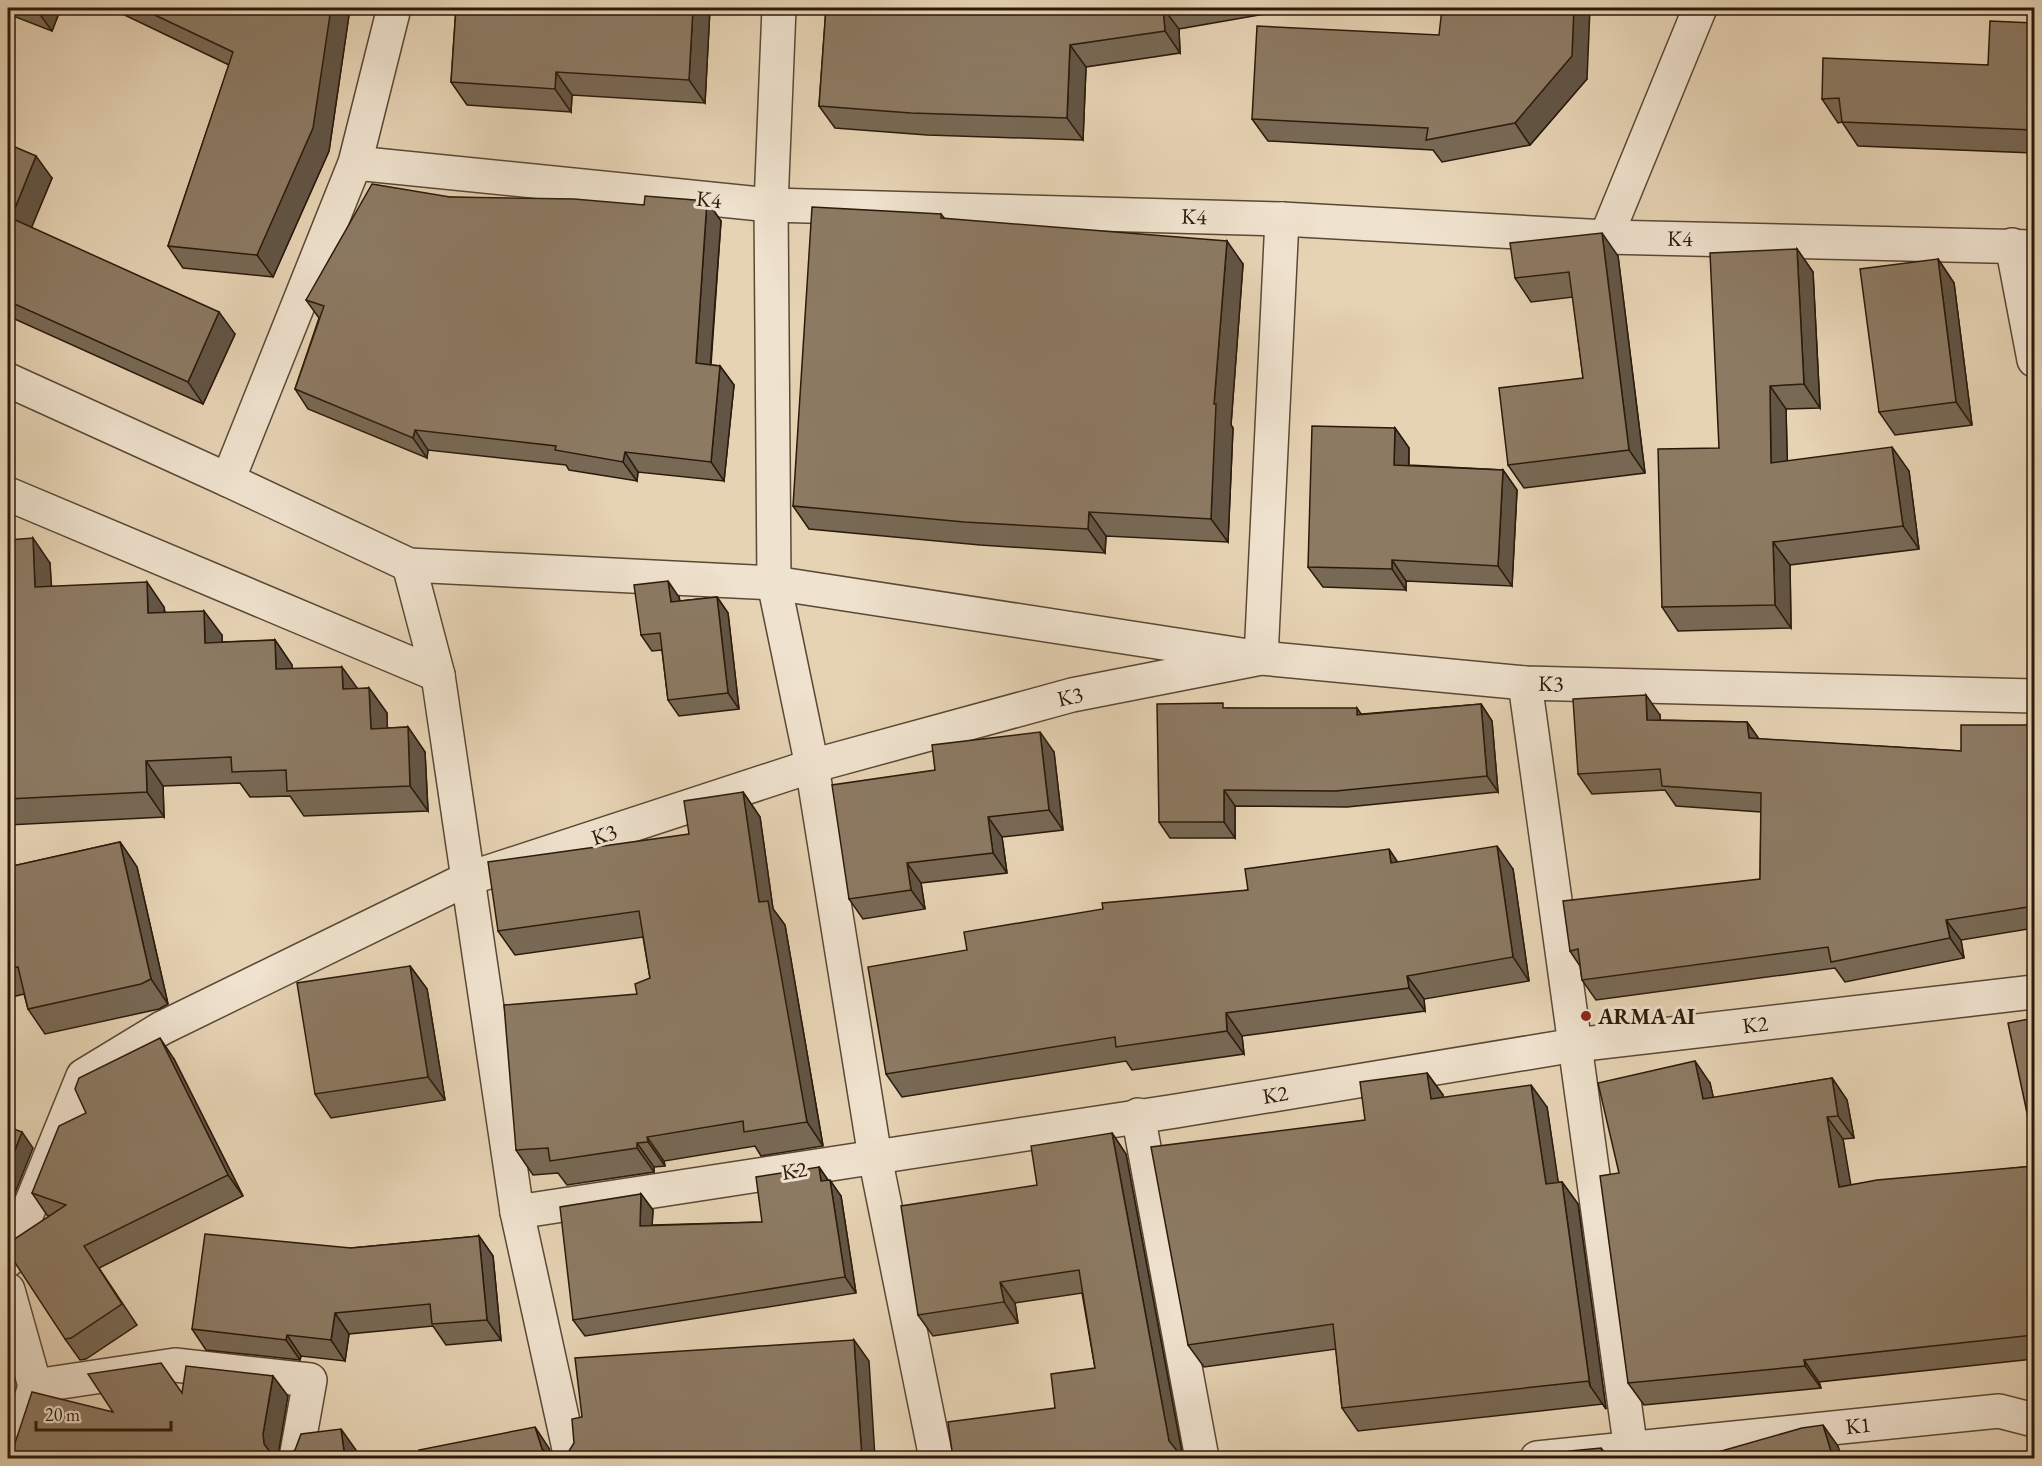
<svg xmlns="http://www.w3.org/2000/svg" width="2042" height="1466" font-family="'EB Garamond',serif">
  <rect width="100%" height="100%" fill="#e6d3b4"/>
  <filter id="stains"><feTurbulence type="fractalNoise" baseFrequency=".00333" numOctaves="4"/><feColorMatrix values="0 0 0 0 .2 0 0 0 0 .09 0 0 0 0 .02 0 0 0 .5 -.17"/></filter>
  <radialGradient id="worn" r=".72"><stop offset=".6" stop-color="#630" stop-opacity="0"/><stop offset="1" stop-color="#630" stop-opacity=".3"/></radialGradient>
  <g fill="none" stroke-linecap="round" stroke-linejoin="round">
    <defs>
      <g id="minor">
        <polyline points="394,8 355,163 228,480 409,565 438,675 517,1212 571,1458"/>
        <polyline points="779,8 771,205 774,583 812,766 875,1157 936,1458"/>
        <polyline points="355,163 771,205 1282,219 1606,237 2034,247"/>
        <polyline points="1606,237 1700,8"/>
        <polyline points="2012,245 2034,360"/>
        <polyline points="8,380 228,480"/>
        <polyline points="8,494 438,675"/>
        <polyline points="409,565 774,583 1261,658 1282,219"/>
        <polyline points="1525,683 1632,1458"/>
        <polyline points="1138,1115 1202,1458"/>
        <polyline points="517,1212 1176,1111 1575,1045 2034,992"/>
        <polyline points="8,1260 83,1076 162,1028 467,879 812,766 1072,695 1261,658 1525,683 2034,696"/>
        <polyline points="8,1290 35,1386 12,1458"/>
        <polyline points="35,1386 175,1365 310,1380 296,1458"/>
        <polyline points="1537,1458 1999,1411 2034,1420"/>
      </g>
    </defs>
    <use href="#minor" stroke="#5a4835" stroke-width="36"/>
    <use href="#minor" stroke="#efe2ce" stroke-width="33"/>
  </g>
  <g fill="#786955" stroke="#2b1a0b" stroke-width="1.5">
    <polygon points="8,8 61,8 52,31 8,14"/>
    <polygon points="110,8 350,8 329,151 273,277 183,268 168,246 229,65"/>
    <polygon points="456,8 710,8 705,103 572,95 571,112 467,105 451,82"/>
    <polygon points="826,8 1300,8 1179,29 1180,53 1086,67 1083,140 927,135 835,128 819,106"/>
    <polygon points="2034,23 2034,153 1858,146 1842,122 1838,123 1822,99 1988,65"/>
    <polygon points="1439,35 1587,79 1530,145 1442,162 1433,150 1268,141 1252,119"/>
    <polygon points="8,144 52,178 31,228 235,334 203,404 8,316"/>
    <polygon points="450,197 644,205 707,201 721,221 711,365 720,366 734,385 724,481 638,472 637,481 569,470 566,465 428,450 427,458 308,409 295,389 319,318 306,300"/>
    <polygon points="941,214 945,219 1243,264 1231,425 1233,428 1228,542 1106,536 1105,553 980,545 809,529 793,506"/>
    <polygon points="1797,249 1813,272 1820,408 1786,409 1787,461 1909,471 1919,549 1790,565 1791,628 1678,631 1662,607 1719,448"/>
    <polygon points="1618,256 1645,473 1524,488 1508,465 1583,378 1573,297 1531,302 1515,278"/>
    <polygon points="1938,259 1954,283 1972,425 1895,435 1879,412"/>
    <polygon points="1395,428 1409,448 1409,465 1503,470 1517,490 1512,586 1406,581 1406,590 1323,587 1308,567"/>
    <polygon points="8,540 50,563 51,586 164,607 165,612 222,635 222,642 275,640 292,665 292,669 358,689 369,688 387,713 387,728 408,727 425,752 428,811 304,816 290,796 250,797 240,783 163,786 164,817 8,825"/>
    <polygon points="679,597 680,601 717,597 728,613 739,709 679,716 668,700 662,650 652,651 641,635"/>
    <polygon points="1481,704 1492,721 1498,792 1347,807 1235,806 1235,838 1170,838 1159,822 1226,708 1362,714"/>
    <polygon points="1660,715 1660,720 1747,722 1759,739 1961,751 2034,725 2034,928 1961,940 1964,958 1845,982 1835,968 1596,1000 1582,980 1580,966 1570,951 1760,879 1761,812 1676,806 1665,790 1592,794 1578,774"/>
    <polygon points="1054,752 1063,830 1002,837 1007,873 921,883 925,909 863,919 849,899"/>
    <polygon points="743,792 760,817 773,909 785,925 823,1146 761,1156 755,1146 664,1161 665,1166 654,1167 654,1172 567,1185 558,1173 533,1175 516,1150 650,978 643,937 515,955 498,931 689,834"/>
    <polygon points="120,842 137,867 168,1004 159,1009 45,1034 28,1009 24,994 8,998 8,867"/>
    <polygon points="1398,862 1513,869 1529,981 1424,999 1425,1011 1242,1036 1244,1054 1132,1070 1126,1061 902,1097 886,1074 967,950 1248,890"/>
    <polygon points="410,966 427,989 445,1100 331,1118 315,1094"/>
    <polygon points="174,1059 243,1196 99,1268 137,1325 86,1359 80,1360 65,1339 50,1216 47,1215 32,1193 86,1113"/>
    <polygon points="1427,1073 1443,1095 1443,1098 1547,1107 1558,1182 1562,1182 1578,1204 1606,1409 1603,1404 1358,1431 1342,1408 1336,1349 1204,1367 1188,1345 1365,1120"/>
    <polygon points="1832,1078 1847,1100 1854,1138 1843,1139 1850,1185 2034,1166 2034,1359 1819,1382 1821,1388 1644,1405 1628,1383 1619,1173 1710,1083 1713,1098"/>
    <polygon points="1112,1133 1126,1154 1183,1458 953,1458 1055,1408 1095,1368 1082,1293 1015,1303 1018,1323 933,1336 918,1315 1037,1185"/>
    <polygon points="819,1167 828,1180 841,1196 856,1293 585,1336 573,1320 641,1194 653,1210 652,1225 762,1222"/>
    <polygon points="479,1236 493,1256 501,1340 446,1345 433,1326 349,1334 345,1361 301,1356 300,1360 206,1350 192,1329 351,1248"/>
  </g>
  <g fill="#625545" stroke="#2b1a0b" stroke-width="1.5">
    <polygon points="37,8 61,8 52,31 36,9"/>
    <polygon points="331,8 350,8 329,151 273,277 257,255"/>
    <polygon points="693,8 710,8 705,103 689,80"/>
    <polygon points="1163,8 1179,29 1180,53 1165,31"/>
    <polygon points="1574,8 1590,8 1587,79 1530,145 1515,123"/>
    <polygon points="1070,45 1086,67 1083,140 1067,118"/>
    <polygon points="556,72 572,95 571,112 555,89"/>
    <polygon points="36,156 52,178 26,241 11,218"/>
    <polygon points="707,201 721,221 709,383 696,363"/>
    <polygon points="1602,233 1618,256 1645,473 1629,450"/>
    <polygon points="1227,241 1243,264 1231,425 1233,428 1228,542 1211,519 1214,404"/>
    <polygon points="1797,249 1813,272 1820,408 1804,384"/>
    <polygon points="1938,259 1954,283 1972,425 1956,402"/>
    <polygon points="219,312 235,334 203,404 188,382"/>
    <polygon points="720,366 734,385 724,481 711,462"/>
    <polygon points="1770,386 1786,409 1788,486 1771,463"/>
    <polygon points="1395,428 1409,448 1408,485 1394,465"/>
    <polygon points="415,430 428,450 427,458 413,438"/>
    <polygon points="1892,447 1909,471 1919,549 1903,526"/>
    <polygon points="625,452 638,472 637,481 623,462"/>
    <polygon points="1503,470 1517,490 1512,586 1498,566"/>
    <polygon points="1089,512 1106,536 1105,553 1088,529"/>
    <polygon points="33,538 50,563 53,612 35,587"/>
    <polygon points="1773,542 1790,565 1791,628 1775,605"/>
    <polygon points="1392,560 1406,581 1406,590 1392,569"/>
    <polygon points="668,581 679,597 682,618 671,602"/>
    <polygon points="147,582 164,607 166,638 148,613"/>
    <polygon points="717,597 728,613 739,709 728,693"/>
    <polygon points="204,611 222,635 222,668 205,643"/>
    <polygon points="275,640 292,665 293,694 276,669"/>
    <polygon points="342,667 360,692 343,689"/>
    <polygon points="369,688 387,713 388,754 371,729"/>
    <polygon points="1646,695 1660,715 1661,740 1647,720"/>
    <polygon points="1481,704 1492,721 1498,792 1487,776"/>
    <polygon points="1357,708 1368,724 1357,715"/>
    <polygon points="1747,722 1761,742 1749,738"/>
    <polygon points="408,727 425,752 428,811 410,786"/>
    <polygon points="1040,732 1054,752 1063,830 1049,810"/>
    <polygon points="146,761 163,786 164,817 147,792"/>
    <polygon points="1224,790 1235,806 1235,838 1224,822"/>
    <polygon points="743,792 760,817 773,909 785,925 823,1146 807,1122 759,902"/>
    <polygon points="988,817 1002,837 1007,873 993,853"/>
    <polygon points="120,842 137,867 168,1004 151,979"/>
    <polygon points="1497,846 1513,869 1529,981 1513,957"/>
    <polygon points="1389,849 1405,873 1391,863"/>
    <polygon points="907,863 921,883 925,909 911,890"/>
    <polygon points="1946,920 1961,940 1964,958 1950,938"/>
    <polygon points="410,966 427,989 445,1100 428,1077"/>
    <polygon points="1407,976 1424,999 1425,1011 1409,988"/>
    <polygon points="1226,1013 1242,1036 1244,1054 1227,1031"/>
    <polygon points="160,1038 174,1059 243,1196 228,1175"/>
    <polygon points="1695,1061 1710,1083 1719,1121 1703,1099"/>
    <polygon points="1427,1073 1443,1095 1447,1122 1431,1099"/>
    <polygon points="1832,1078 1847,1100 1854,1138 1838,1116"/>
    <polygon points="1531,1085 1547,1107 1562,1207 1546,1184"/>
    <polygon points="1827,1117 1843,1139 1855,1209 1839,1187"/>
    <polygon points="22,1132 33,1148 11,1203 8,1198 8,1168"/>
    <polygon points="1112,1133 1126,1154 1183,1458 1178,1458 1169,1441"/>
    <polygon points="647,1137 664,1161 665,1166 648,1142"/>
    <polygon points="637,1143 654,1167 654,1172 637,1148"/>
    <polygon points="819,1167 830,1183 821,1181"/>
    <polygon points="830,1180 841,1196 856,1293 845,1277"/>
    <polygon points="1562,1182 1578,1204 1606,1409 1590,1386"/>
    <polygon points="641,1194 653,1210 651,1242 640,1226"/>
    <polygon points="479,1236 493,1256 501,1340 487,1320"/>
    <polygon points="1000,1282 1015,1303 1018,1323 1004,1302"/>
    <polygon points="335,1313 349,1334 345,1361 331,1340"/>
    <polygon points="287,1335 301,1356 300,1360 286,1340"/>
    <polygon points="854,1340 869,1361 875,1458 862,1458"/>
    <polygon points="1804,1360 1819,1382 1821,1388 1805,1366"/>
    <polygon points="273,1376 288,1396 278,1455 274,1458 264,1444 263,1434"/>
    <polygon points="8,1400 10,1403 8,1412"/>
    <polygon points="1823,1425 1838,1446 1842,1458 1833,1458"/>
    <polygon points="535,1427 549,1448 553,1458 542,1449"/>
    <polygon points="341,1429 356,1450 357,1458 345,1458"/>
    <polygon points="1601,1448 1609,1458 1604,1458"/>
  </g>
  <g fill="#8c7a63" stroke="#2b1a0b" stroke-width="1.5">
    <polygon points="140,8 331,8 313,128 257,255 168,246 233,52"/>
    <polygon points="456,8 693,8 689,80 556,72 555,89 451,82"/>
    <polygon points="826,8 1163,8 1165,31 1070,45 1067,118 911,113 819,106"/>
    <polygon points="1442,8 1574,8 1572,56 1515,123 1426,140 1428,128 1252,119 1257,26 1439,35"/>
    <polygon points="1990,21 2034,23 2034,130 1842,122 1839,98 1822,99 1823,58 1988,65"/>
    <polygon points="8,144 36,156 11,218 219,312 188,382 8,301"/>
    <polygon points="372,184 450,197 574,199 644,205 645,196 707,201 696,363 720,366 711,462 625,452 623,462 555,450 556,446 415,430 413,438 295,389 324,306 306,300"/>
    <polygon points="812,207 941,214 941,218 1227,241 1214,404 1216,404 1211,519 1089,512 1088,529 964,522 793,506"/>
    <polygon points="1602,233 1629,450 1508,465 1499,388 1583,378 1569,272 1515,278 1510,243"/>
    <polygon points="1797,249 1804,384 1770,386 1771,463 1892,447 1903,526 1773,542 1775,605 1662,607 1658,449 1719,448 1710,253"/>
    <polygon points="1938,259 1956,402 1879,412 1860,269"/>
    <polygon points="1312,426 1395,428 1394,465 1503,470 1498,566 1392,560 1392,569 1308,567"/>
    <polygon points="33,538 35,587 147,582 148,613 204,611 205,643 275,640 276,669 342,667 343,689 369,688 371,729 408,727 410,786 287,791 286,770 232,772 231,757 146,761 147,792 8,799 8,540"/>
    <polygon points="668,581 671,602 717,597 728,693 668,700 660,633 641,635 634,585"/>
    <polygon points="1646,695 1647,720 1747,722 1749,738 1961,751 1961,725 2034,725 2034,906 1946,920 1950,938 1831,962 1828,947 1582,980 1578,949 1570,951 1563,901 1760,879 1761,793 1662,786 1660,769 1578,774 1573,699"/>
    <polygon points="1223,703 1223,708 1357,708 1357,715 1481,704 1487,776 1336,791 1224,790 1224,822 1159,822 1157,704"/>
    <polygon points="1040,732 1049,810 988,817 993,853 907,863 911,890 849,899 832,785 935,770 932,745"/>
    <polygon points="743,792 759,902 768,901 807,1122 744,1132 743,1121 647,1137 648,1142 637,1143 637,1148 550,1161 548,1148 516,1150 504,1005 637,994 635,984 650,978 639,911 498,931 488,862 689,834 684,801"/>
    <polygon points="120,842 151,979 141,984 28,1009 18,967 8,969 8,867"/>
    <polygon points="1497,846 1513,957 1407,976 1409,988 1226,1013 1227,1031 1116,1047 1115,1037 886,1074 868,967 967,950 964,932 1103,909 1102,903 1248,890 1245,869 1389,849 1391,863"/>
    <polygon points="410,966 428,1077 315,1094 297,983"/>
    <polygon points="2034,1018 2034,1146 2008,1023"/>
    <polygon points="160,1038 228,1175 84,1246 122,1304 71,1338 65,1339 8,1252 8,1250 13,1240 66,1205 32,1193 59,1126 86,1113 75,1089 79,1078"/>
    <polygon points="1695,1061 1703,1099 1832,1078 1838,1116 1827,1117 1839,1187 1877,1180 2034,1166 2034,1335 1804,1360 1805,1366 1628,1383 1600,1176 1619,1173 1598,1083"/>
    <polygon points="1427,1073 1431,1099 1531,1085 1546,1184 1562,1182 1590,1386 1589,1381 1342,1408 1333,1324 1188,1345 1151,1147 1365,1120 1360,1082"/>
    <polygon points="8,1127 22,1132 8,1168"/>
    <polygon points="1112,1133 1169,1441 1178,1452 1178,1458 953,1458 948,1422 1055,1408 1051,1374 1095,1368 1079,1270 1000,1282 1004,1302 918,1315 901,1206 1037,1185 1031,1146"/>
    <polygon points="819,1167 821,1181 830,1180 845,1277 573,1320 560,1207 641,1194 640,1226 762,1222 756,1177"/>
    <polygon points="205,1234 351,1248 479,1236 487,1320 432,1324 430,1304 335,1313 331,1340 287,1335 286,1340 192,1329"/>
    <polygon points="854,1340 862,1458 371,1458 420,1453 419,1450 535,1427 542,1449 550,1455 560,1456 569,1451 574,1443 572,1419 582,1417 575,1358"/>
    <polygon points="161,1363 182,1393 186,1366 273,1376 263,1434 264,1444 270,1452 278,1455 287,1455 295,1450 301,1434 341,1429 345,1458 8,1458 8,1452 10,1451 15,1443 32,1392 113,1412 88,1374"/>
    <polygon points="1823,1425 1833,1458 1697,1458 1802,1428"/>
    <polygon points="1601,1448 1604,1458 1544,1458 1570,1451"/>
  </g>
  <circle fill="#8f2418" stroke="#efe2ce" stroke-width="2" cx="1586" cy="1016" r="6"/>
  <g text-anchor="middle" stroke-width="6" stroke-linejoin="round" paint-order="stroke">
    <g font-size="22" fill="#2b1a0b" stroke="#efe2ce">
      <text transform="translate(709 199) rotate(6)" y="8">K4</text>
      <text transform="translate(1194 216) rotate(2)" y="8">K4</text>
      <text transform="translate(1680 238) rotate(1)" y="8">K4</text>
      <text transform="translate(1551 683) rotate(1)" y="8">K3</text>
      <text transform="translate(1070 696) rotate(-13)" y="8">K3</text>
      <text transform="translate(604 834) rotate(-18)" y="8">K3</text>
      <text transform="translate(1755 1024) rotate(-7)" y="8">K2</text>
      <text transform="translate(1275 1094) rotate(-9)" y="8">K2</text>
      <text transform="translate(794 1170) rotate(-9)" y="8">K2</text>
      <text transform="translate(1858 1425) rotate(-6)" y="8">K1</text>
    </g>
    <g font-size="22" font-weight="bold" fill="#2b1a0b" stroke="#efe2ce" text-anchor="start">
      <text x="1598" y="1024">ARMA AI</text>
    </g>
  </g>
  <rect width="2042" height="1466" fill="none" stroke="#e6d3b4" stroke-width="30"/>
  <rect x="9" y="9" width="2024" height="1448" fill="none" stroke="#2b1a0b" stroke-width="3"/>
  <rect x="15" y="15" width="2012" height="1436" fill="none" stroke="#2b1a0b" stroke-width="1.5"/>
  <path d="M36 1421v9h135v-9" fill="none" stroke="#2b1a0b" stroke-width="3"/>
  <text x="45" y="1421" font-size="18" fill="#2b1a0b" stroke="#efe2ce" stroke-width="4.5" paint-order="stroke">20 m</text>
  <rect width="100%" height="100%" filter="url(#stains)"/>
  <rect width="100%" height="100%" fill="url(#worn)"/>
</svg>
